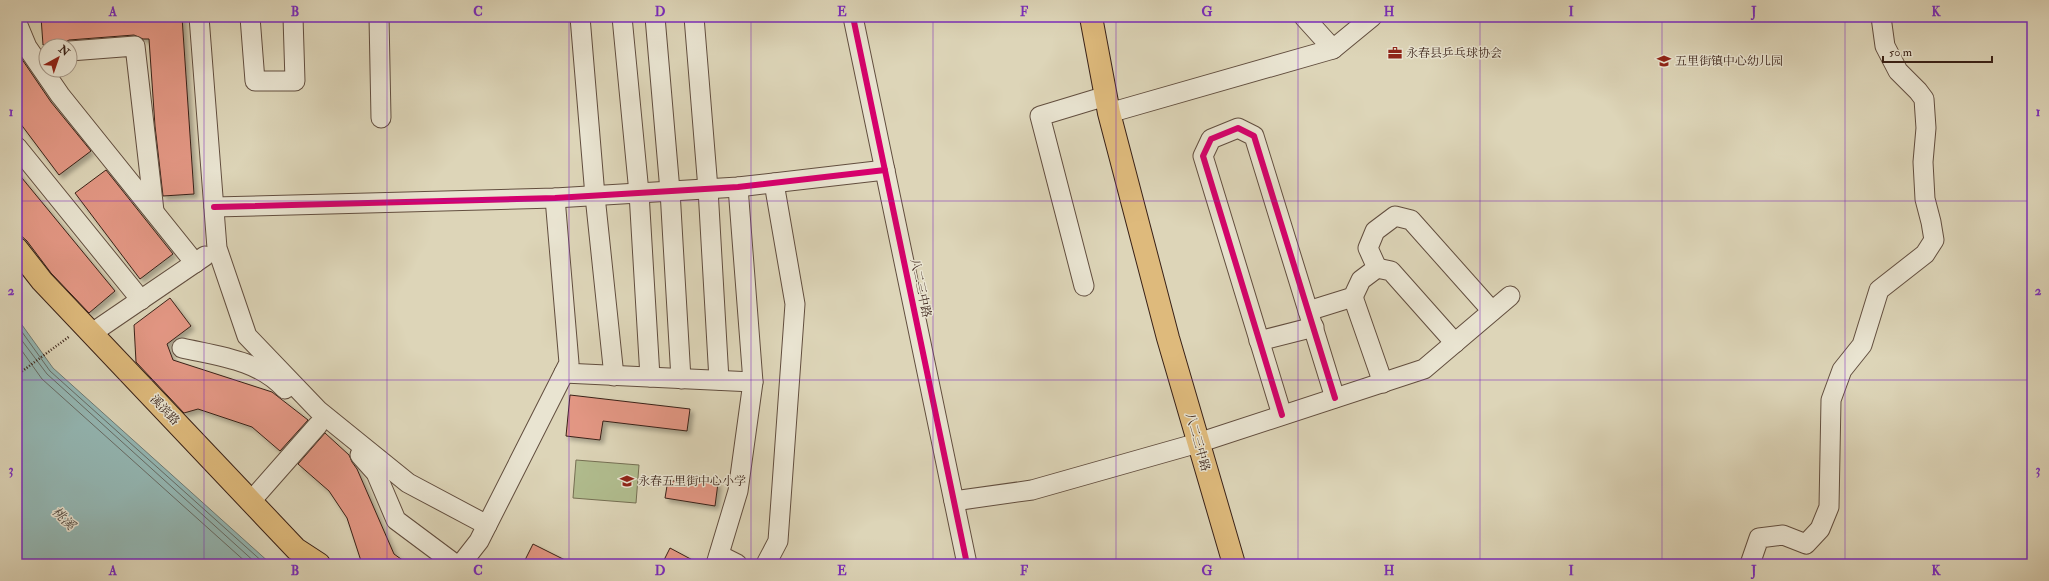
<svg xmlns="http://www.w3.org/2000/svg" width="2049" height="581" font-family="'IM FELL Double Pica','Noto Serif SC',serif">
  <defs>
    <filter id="shadow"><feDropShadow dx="3.5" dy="3.5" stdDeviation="2" flood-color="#0004"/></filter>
  </defs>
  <rect width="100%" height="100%" fill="#ddd5b8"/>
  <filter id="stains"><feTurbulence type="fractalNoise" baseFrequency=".005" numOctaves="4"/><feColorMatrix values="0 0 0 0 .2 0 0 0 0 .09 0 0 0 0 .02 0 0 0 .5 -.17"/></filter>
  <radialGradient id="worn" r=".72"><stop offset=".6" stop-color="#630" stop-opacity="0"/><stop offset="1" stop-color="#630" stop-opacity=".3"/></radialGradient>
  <polygon fill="#b1bd8f" stroke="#756f53" points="576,460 639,465 636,503 573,498"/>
  <polygon fill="#94b8b5" stroke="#707c76" points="17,318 53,368 271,564 17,564"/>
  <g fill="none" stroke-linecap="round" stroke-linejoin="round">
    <g stroke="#666c66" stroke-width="1">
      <polyline points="17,325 50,371 265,564"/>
      <polyline points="17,334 47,374 257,564"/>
      <polyline points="17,344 42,379 248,564"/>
    </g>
  </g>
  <g fill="#e39784" stroke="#392117" filter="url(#shadow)">
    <polygon points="41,17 182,17 194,194 163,196 155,126 149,39 143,39 134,35 69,40 62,44 43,45"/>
    <polygon points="17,52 51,102 91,151 59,175 17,119"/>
    <polygon points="106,170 173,254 140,279 75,193"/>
    <polygon points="17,172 115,291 89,313 51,273 27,241 17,232"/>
    <polygon points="170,298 191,326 167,344 173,360 272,392 308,420 280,451 252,427 198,409 184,413 136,362 134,325"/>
    <polygon points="570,395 690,409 687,431 603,421 600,440 566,436"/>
    <polygon points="325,433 349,455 352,462 357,469 394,554 408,564 362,564 347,518 329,491 298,464"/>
    <polygon points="687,478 718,483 715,506 665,498 668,480 686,483"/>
    <polygon points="533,544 573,564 523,564"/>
    <polygon points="670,548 700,564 662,564"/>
  </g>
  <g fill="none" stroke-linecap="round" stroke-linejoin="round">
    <defs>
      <g id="minor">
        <polyline points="199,17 217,248 247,336 319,411 408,483 487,525"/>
        <polyline points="250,17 255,81 295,81 293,17"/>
        <polyline points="379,17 381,118"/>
        <polyline points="580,17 595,196 614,376"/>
        <polyline points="622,17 639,193 650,377"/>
        <polyline points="655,17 670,191 681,379"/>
        <polyline points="694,17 708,189 719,380"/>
        <polyline points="853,17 967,564"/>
        <polyline points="1304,17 1333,49"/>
        <polyline points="17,23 27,47 60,95 195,263"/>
        <polyline points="70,51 135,46 154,211"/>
        <polyline points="1109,113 1333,49 1372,17"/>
        <polyline points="17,147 141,300"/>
        <polyline points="214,207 555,198 738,187 885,170"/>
        <polyline points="1377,268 1368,248 1375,231 1395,216 1411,220 1492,311"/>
        <polyline points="1084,286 1040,116 1106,96"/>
        <polyline points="1353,297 1383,383"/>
        <polyline points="1308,311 1353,297 1361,280 1377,268 1391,271 1455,343"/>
        <polyline points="92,333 205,256"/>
        <polyline points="1259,341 1314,327"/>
        <path d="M182,348c36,8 77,12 103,41"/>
        <polyline points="564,373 753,382"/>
        <polyline points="1282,415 1203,156 1211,139 1238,128 1254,136 1335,398"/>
        <polyline points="360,455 376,473 396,520 455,564"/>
        <polyline points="251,501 318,425"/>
        <polyline points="954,501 1032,490 1198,443 1424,369 1510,296"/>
        <polyline points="719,555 737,564"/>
        <polyline points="461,564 479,541 569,363 555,198"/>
        <polyline points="716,564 738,491 753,382 738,187"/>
        <polyline points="766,564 778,541 795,304 774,183"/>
        <polyline points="1750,564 1759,538 1783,535 1806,544 1820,529 1829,507 1831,400 1842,370 1862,345 1879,290 1925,254 1934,240 1931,222 1925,199 1923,162 1926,128 1924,99 1918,91 1898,71 1885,46 1881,17"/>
      </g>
      <g id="major">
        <polyline points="1091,17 1109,113 1168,338 1234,564"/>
        <polyline points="17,249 42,281 296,549 319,564"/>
      </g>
    </defs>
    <use href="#minor" stroke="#624e3f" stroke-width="21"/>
    <use href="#major" stroke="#392117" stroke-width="24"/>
    <polyline stroke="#392117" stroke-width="2.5" stroke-dasharray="1 2" stroke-linecap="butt" points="17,375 70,336"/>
    <use href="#minor" stroke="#e9e4d1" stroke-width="19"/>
    <use href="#major" stroke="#deba7c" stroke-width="22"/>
    <defs>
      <g id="cycleway">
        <polyline points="853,17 967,564"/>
        <polyline points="214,207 555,198 738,187 885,170"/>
        <polyline points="1282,415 1203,156 1211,139 1238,128 1254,136 1335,398"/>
      </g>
    </defs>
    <use href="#cycleway" stroke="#e9e4d1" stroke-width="8"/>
    <use href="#cycleway" stroke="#d6006c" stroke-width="6"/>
  </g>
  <path fill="none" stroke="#7b2cbf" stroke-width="1" stroke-opacity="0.55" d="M204,17v547M387,17v547M569,17v547M751,17v547M933,17v547M1116,17v547M1298,17v547M1480,17v547M1662,17v547M1845,17v547M17,201h2015M17,380h2015"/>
  <defs>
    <symbol id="office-bare" viewBox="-9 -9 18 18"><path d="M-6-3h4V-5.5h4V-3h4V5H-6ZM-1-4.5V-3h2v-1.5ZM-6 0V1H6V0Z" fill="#8f2418" stroke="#e9e4d1" stroke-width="2.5" paint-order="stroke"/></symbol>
    <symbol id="school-bare" viewBox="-9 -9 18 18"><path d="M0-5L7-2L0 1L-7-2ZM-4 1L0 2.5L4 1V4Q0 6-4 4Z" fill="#8f2418" stroke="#e9e4d1" stroke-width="2.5" paint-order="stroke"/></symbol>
  </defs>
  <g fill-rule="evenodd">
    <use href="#office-bare" x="1385" y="43" width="20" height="20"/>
    <use href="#school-bare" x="1654" y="51" width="20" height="20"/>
    <use href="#school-bare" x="617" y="471" width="20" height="20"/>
  </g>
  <g text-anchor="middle" stroke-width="3" stroke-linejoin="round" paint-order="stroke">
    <g font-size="12" fill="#392117" stroke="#e9e4d1" text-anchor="start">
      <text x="1406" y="57">永春县乒乓球协会</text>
      <text x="1675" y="65">五里街镇中心幼儿园</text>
      <text x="638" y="485">永春五里街中心小学</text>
    </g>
    <g font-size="12" fill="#392117" stroke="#e9e4d1">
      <text transform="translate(921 288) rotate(78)" y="4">八二三中路</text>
      <text transform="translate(165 410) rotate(47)" y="4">溪滨路</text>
      <text transform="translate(1198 442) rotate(74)" y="4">八二三中路</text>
    </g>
    <g font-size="13" font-style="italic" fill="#50473e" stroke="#e9e4d1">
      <text transform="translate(64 518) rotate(44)" y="5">桃溪</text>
    </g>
  </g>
  <rect width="2049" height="581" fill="none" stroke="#ddd5b8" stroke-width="44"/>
  <g transform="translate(58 58) rotate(40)"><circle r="19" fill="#e9e4d1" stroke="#a39687"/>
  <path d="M0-3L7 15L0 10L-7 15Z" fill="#8f2418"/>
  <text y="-6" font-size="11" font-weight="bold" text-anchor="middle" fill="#392117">N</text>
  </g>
  <path d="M1883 56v6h109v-6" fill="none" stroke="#392117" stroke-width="2"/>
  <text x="1889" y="56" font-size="12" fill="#392117" stroke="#e9e4d1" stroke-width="3" paint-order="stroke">50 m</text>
  <rect x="22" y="22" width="2005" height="537" fill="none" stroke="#7b2cbf" stroke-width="1.5"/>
  <g font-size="13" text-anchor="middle" font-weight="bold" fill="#7b2cbf">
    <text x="113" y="16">A</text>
    <text x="295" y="16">B</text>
    <text x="478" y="16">C</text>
    <text x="660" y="16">D</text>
    <text x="842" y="16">E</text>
    <text x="1024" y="16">F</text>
    <text x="1207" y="16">G</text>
    <text x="1389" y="16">H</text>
    <text x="1571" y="16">I</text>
    <text x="1754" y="16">J</text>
    <text x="1936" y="16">K</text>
    <text x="11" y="116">1</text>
    <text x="2038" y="116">1</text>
    <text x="11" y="295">2</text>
    <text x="2038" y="295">2</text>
    <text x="11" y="474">3</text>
    <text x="2038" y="474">3</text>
    <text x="113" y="575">A</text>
    <text x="295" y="575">B</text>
    <text x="478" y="575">C</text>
    <text x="660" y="575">D</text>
    <text x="842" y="575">E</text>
    <text x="1024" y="575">F</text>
    <text x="1207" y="575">G</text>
    <text x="1389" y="575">H</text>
    <text x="1571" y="575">I</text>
    <text x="1754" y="575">J</text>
    <text x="1936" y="575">K</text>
  </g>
  <rect width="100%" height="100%" filter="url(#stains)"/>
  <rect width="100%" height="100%" fill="url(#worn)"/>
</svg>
